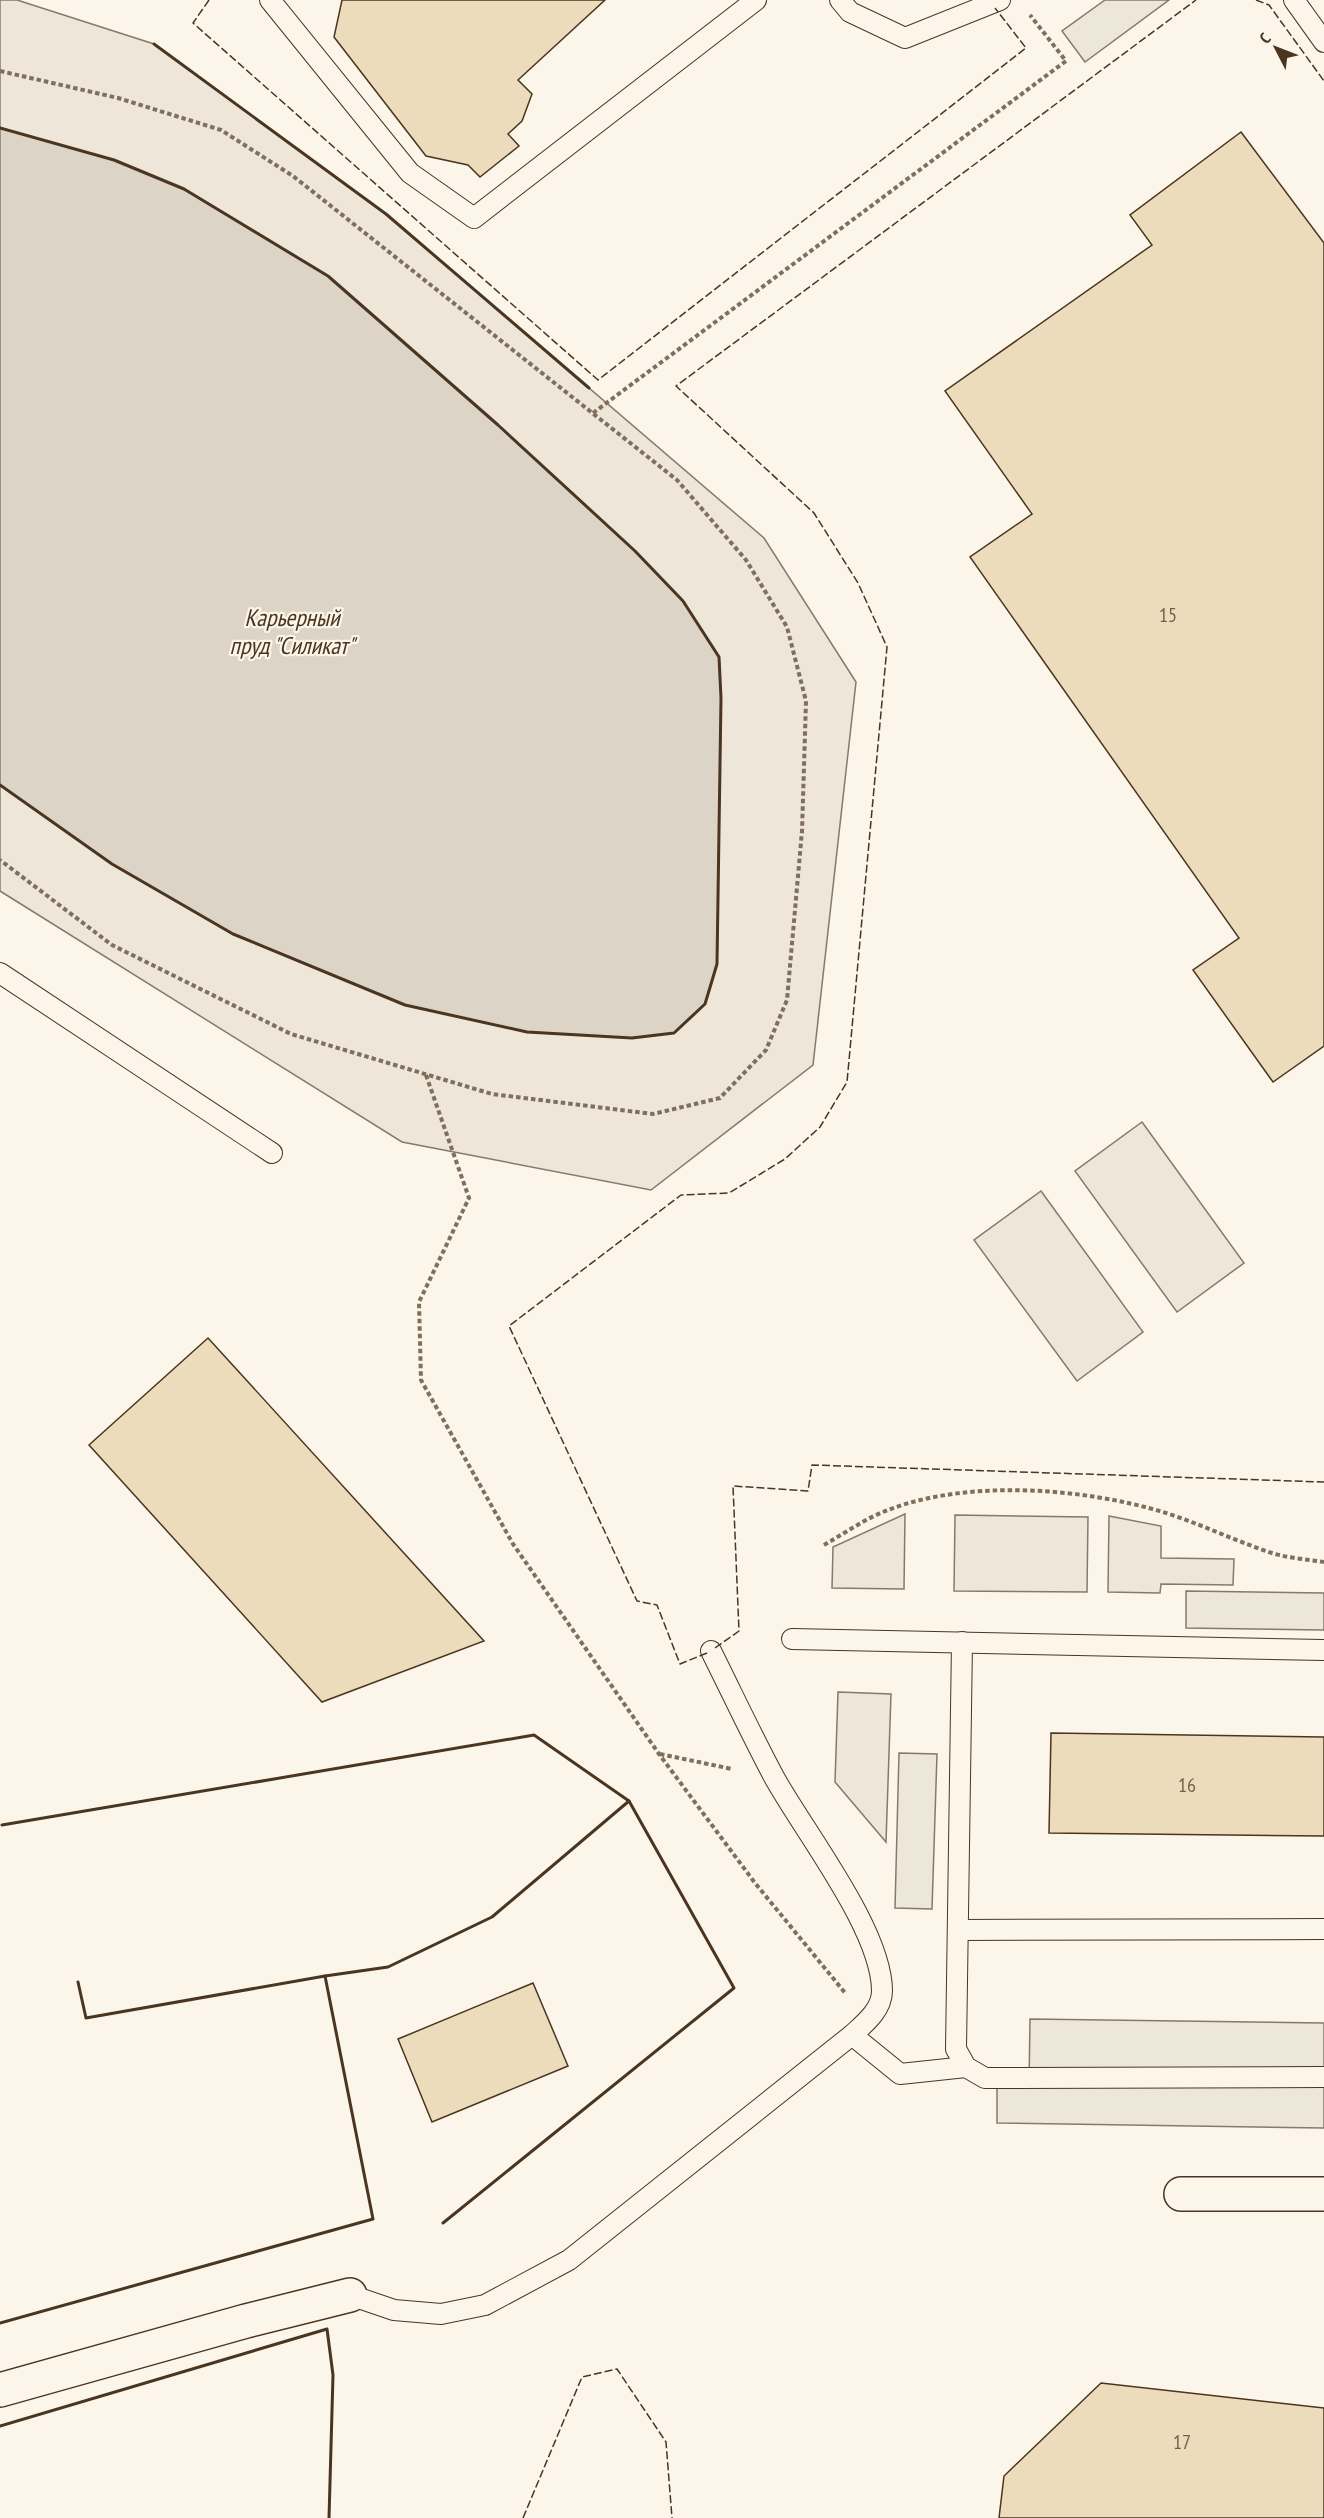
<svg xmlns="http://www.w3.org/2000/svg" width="1324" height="2518" font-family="'PT Sans Narrow',sans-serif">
  <rect width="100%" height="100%" fill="#fbf6e9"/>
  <g fill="#ede6d9" stroke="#887966" stroke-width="1.5">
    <polygon points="0,0 17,0 154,44 386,214 764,538 856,682 813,1065 651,1190 402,1142 0,891"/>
    <polygon points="1142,1122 1244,1263 1177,1312 1075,1171"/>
    <polygon points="1041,1191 1143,1332 1077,1381 974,1240"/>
    <polygon points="905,1514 904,1589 832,1588 833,1547"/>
    <polygon points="955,1515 1088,1517 1087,1592 954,1591"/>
    <polygon points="1109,1516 1161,1526 1161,1558 1234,1559 1233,1585 1161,1584 1160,1593 1108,1592"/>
    <polygon points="838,1692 891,1694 886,1842 835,1782"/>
  </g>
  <g fill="#ede7d9" stroke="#887966" stroke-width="1.5">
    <polygon points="1105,0 1169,0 1085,62 1062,31"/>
    <polygon points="1186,1591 1324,1593 1324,1630 1186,1628"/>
    <polygon points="899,1753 937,1754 932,1909 895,1908"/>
    <polygon points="1030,2019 1324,2023 1324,2128 997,2123 997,2086 1029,2086"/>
  </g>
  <polygon fill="#dcd4c6" stroke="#887966" stroke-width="1.5" points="0,128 114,160 184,189 328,276 498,425 635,551 683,601 719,657 721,698 717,964 705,1004 674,1033 632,1038 527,1032 405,1005 233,934 112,864 0,785"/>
  <g fill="#ecdcbc" stroke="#4a3520" stroke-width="1.5">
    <polygon points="342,0 605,0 518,80 532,94 522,121 508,134 519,146 480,177 468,165 426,156 334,37"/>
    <polygon points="1241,132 1324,243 1324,1046 1273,1082 1193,970 1239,938 970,557 1032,514 945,391 1152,245 1130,215"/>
    <polygon points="208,1338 484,1641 322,1702 89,1445"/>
    <polygon points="1051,1733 1324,1737 1324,1836 1049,1833"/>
    <polygon points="533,1983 568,2066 432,2122 398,2039"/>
    <polygon points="1101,2383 1324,2408 1324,2518 999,2518 1004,2476"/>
  </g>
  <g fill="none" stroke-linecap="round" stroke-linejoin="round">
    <defs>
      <g id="lane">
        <polyline points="270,0 410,173 474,218 756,0"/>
        <polyline points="840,0 850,12 905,38 1000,0"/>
        <polyline points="1294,0 1324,42"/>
        <polyline points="0,973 272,1153"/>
        <polyline points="792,1639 1324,1650"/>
        <polyline points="962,1642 956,2049 966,2067 985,2078 1324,2077"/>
        <path d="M711,1651c21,42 41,85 63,126 31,56 108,153 108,214 0,19 -18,33 -30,44"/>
        <polyline points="958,1930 1324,1929"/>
        <polyline points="350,2295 394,2310 441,2314 485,2305 569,2260 852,2035 900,2074 966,2067"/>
      </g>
      <g id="street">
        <polyline points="1181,2194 1324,2194"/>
        <polyline points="0,2390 246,2321 350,2295"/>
      </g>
    </defs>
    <use href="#lane" stroke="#4a3520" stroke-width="22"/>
    <use href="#street" stroke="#4a3520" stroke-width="36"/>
    <g stroke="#7f6f5c" stroke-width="4" stroke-dasharray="4.5 3" stroke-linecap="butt">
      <polyline points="0,71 118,98 221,130 293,176 677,480 746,560 787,627 806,701 802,831 787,1000 766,1050 720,1098 653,1114 492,1094 291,1034 112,945 0,860"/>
      <polyline points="593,413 1066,61 1030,15"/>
      <polyline points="426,1075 469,1198 419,1302 421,1380 513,1544 659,1754 755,1883 846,1994"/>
      <path d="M824,1545c21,-12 42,-27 64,-35 80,-31 195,-22 275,2 35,11 68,27 103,39 18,7 39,8 58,11"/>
      <polyline points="660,1754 732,1769"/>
    </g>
    <use href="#lane" stroke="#fbf6e9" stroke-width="20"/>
    <use href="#street" stroke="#fbf6e9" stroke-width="33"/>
    <g stroke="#4a3520" stroke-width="1.5" stroke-dasharray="8 3" stroke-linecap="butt">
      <polyline points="209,0 193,23 598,380 1026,48 995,8"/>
      <polyline points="1256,0 1269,5 1324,81"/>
      <polyline points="715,1648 739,1631 733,1486 808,1491 812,1465 1324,1482"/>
      <polyline points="707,1653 680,1664 657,1605 637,1601 509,1326 681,1195 729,1193 785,1159 820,1127 847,1082 887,647 858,583 814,513 676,386 1196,0"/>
      <polyline points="523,2518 582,2377 617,2369 666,2442 672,2518"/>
    </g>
    <g stroke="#4a3520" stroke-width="3">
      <polyline points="154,44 386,214 589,388"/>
      <polyline points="0,128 114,160 184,189 328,276 498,425 635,551 683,601 719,657 721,698 717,964 705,1004 674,1033 632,1038 527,1032 405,1005 233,934 112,864 0,785"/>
      <polyline points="2,1825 534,1735 629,1801 734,1988 443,2223"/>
      <polyline points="78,1982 86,2018 325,1976 388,1967 492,1917 629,1801"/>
      <polyline points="0,2323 373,2219 325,1976"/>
      <polyline points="0,2426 327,2329 333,2375 329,2518"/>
    </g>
  </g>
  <g text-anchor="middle" stroke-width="4.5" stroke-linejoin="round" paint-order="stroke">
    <g font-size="20" fill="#725f47">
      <text x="1168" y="622">15</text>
      <text x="1187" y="1792">16</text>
      <text x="1182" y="2449">17</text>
    </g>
    <g font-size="24" font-style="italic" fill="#4a3520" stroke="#fbf6e9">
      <text x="292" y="626">Карьерный<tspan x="292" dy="28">пруд "Силикат"</tspan></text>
    </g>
  </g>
  <g transform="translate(1276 48) rotate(312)" stroke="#fbf6e9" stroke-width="4.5" paint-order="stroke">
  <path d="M0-4.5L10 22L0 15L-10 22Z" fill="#4a3520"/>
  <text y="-9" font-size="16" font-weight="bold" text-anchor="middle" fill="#4a3520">С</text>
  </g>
</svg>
